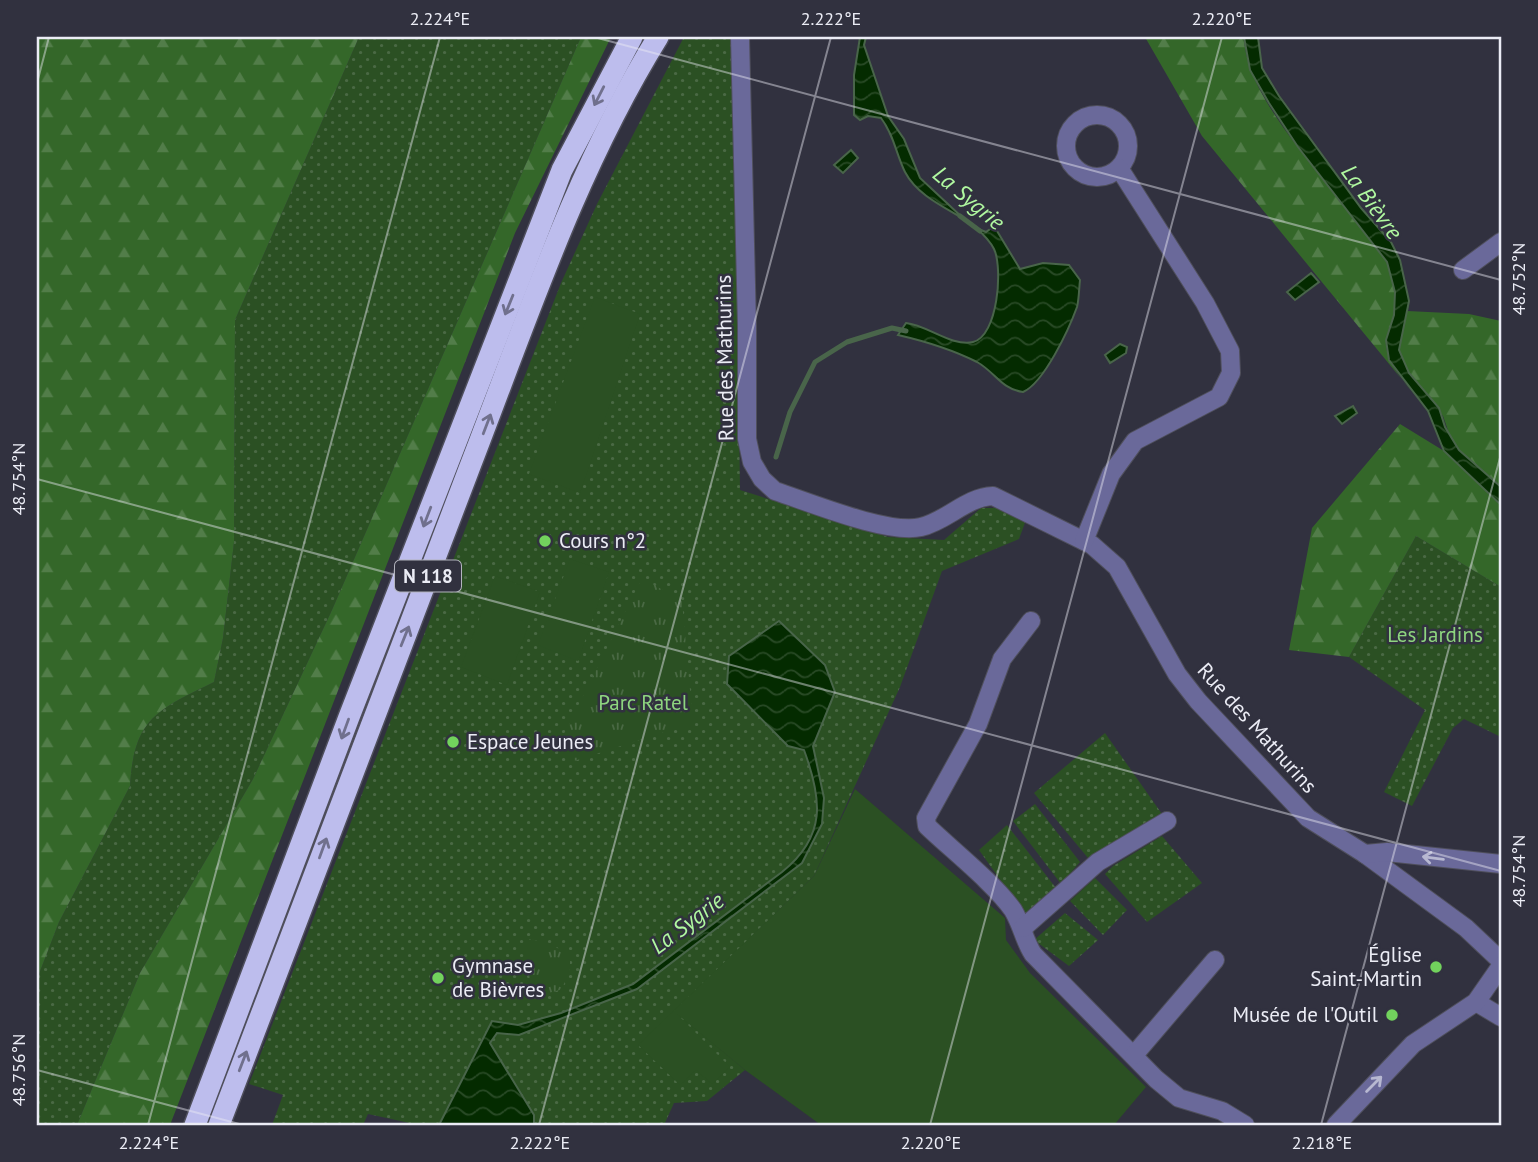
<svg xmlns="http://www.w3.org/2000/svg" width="1538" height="1162" font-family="'PT Sans',sans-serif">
  <defs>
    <pattern id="grass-dots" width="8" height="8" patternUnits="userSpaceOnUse" patternTransform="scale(1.75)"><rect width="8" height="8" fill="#2b5023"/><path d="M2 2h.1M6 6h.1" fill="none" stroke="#4a6944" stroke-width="1.8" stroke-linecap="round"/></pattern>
    <pattern id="forest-firs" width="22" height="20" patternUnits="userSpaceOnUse" patternTransform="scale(1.75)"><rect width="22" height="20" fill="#346729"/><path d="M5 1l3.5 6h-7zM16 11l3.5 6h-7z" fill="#527d49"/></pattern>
    <pattern id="park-tufts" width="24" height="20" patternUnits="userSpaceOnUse" patternTransform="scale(1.75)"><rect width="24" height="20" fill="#2b5023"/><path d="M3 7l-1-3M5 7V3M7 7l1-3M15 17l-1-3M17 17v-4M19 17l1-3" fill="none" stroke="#4a6944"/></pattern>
    <pattern id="water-waves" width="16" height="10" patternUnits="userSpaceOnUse" patternTransform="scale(1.75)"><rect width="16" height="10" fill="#042b00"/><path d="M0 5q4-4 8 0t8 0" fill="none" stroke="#294a26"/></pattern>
  </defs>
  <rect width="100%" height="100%" fill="#31313f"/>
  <g fill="url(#grass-dots)">
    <path d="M359,37h222l-249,573 -79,169 -113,194 -63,152h-40v-146l22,-57 71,-136c4,-69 28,-76 84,-104l9,-44 11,-96 1,-222z"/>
    <polygon points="684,37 734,37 740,490 888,537 944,540 981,508 1000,508 1026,520 1019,539 942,571 900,687 814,876 675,1011 745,1070 707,1101 674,1103 664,1125 419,1125 368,1114 363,1125 272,1125 283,1095 249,1084 561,283 597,204"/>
    <polygon points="1416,536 1501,587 1501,737 1464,719 1453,728 1412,806 1384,792 1425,710 1349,657"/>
    <polygon points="1105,733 1162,814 1088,858 1034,793"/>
    <polygon points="1035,804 1080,862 1061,884 1013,821"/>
    <polygon points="1007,825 1056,888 1026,916 979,850"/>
    <polygon points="1162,836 1202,883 1147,922 1105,874 1113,866"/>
    <polygon points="1095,878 1127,910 1103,935 1070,901"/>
    <polygon points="1065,913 1098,940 1069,966 1034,940"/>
  </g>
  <g fill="url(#forest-firs)">
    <path d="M37,37h322l-124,283 -1,222 -11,96 -9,44c-56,28 -80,35 -84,104l-71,136 -22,57z"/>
    <polygon points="581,37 611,37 515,233 170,1125 77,1125 140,973 253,779 332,610"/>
    <path d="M1145,37h99c1,69 102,159 138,217 12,20 16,44 10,67 -2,8 -7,17 -6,25 2,22 24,42 36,58l-220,-268z"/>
    <polygon points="1407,311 1469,314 1501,321 1501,487 1459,450 1451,439 1443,416 1409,373 1399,350"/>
    <polygon points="1400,424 1444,451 1501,505 1501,587 1416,536 1349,657 1289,650 1312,528"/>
  </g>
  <g fill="url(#park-tufts)">
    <polygon points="642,578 682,601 693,723 574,761 559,744"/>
    <path d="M524,939c18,1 34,6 46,19v11l-8,20 -21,7 -9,-2z"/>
  </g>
  <g fill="#2b5023">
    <polygon points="595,297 640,314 580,493 529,474"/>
    <polygon points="570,559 609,572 578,661 538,645"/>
    <polygon points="495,576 540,592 507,685 461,667"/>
    <polygon points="855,789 1005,918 1006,940 1030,973 1146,1087 1114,1125 821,1125 745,1070 677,1014 730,1067 712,1084 696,1070 680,1085 638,1045 814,876"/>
  </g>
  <g fill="url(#water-waves)" stroke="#49654a" stroke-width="2">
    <path d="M860,37h6l-2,8 24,71 16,23 16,39 44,41c-20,-12 -47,-24 -59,-47 -9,-18 -11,-37 -24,-54l-13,-2 -8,4 -6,-5v-40z"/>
    <polygon points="1244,37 1258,37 1262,68 1279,96 1361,208 1391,242 1400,260 1409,301 1399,350 1409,373 1439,408 1445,427 1459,450 1501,487 1501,505 1444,451 1428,411 1389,360 1386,340 1394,315 1395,292 1387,262 1298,147 1269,103 1250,70"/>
    <polygon points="851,150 858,158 843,173 834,165"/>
    <path d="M994,226l26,43 23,-6 26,2 11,15c-1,9 -1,19 -3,27 -8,22 -33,76 -54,85 -22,-3 -28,-20 -46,-30 -24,-12 -53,-21 -79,-27l8,-12c21,2 46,24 67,19 25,-6 30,-74 21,-93 -4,-8 -11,-15 -18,-21l10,4z"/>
    <polygon points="1311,273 1319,282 1295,300 1287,292"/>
    <polygon points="1120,344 1127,347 1126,353 1110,363 1105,355"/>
    <polygon points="1353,406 1357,413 1342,424 1335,416"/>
    <path d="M779,621l46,44 10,27 -22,54 11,52 -2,26 -20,39 -165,126 -118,46 -22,-2 -7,10 44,72v10h-95l53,-104 26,4 43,-12 72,-29 149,-112c45,-36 40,-73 22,-122l-16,-4 -61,-62 2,-28z"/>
  </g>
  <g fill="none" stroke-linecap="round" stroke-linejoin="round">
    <g stroke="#49654a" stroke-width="5">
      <polyline points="960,216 980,231"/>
      <polyline points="776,457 790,412 815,362 847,342 892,328 906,331"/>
    </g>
    <defs>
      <g id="minor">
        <path d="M740,37l7,289v113l5,23 10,17 13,12c34,11 113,44 146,36 26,-6 45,-30 72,-31l99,49 25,22 60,107 21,27 110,117 57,36 101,74 35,33"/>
        <circle cx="1097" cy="146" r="31"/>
        <polyline points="1463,270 1501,242"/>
        <polyline points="1084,541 1111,474 1135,441 1219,397 1231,373 1230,351 1205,303 1119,168"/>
        <path d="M1031,621l-29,38 -24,65 -52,94 1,8c25,24 67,57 86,84 9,15 11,30 20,44l123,125 23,19 43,13 23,14"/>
        <polyline points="1365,854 1387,852 1501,864"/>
        <polyline points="1023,928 1098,862 1167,821"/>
        <polyline points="1476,1002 1501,1017"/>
        <polyline points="1134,1055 1215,960"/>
        <polyline points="1336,1125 1413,1044 1476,1002 1501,966"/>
      </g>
      <g id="highway">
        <polyline points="195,1125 349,717 562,170 632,37"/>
        <path d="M219,1125c83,-219 166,-438 250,-656 57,-147 106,-298 189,-432"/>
      </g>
    </defs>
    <use href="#minor" stroke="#4f4f5c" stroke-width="20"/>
    <use href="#highway" stroke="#4f4f5c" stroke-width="24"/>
    <use href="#minor" stroke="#6a699a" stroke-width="18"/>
    <use href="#highway" stroke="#bdbded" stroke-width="21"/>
  </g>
  <defs><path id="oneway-shaft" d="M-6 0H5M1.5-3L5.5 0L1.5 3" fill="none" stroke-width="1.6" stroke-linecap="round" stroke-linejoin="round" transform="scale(1.75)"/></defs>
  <g stroke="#70708d">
    <use href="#oneway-shaft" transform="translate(599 96) rotate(117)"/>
    <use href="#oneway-shaft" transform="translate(509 305) rotate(112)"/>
    <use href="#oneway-shaft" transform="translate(487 424) rotate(-69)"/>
    <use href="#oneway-shaft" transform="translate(427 517) rotate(111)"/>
    <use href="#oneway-shaft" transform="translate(405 636) rotate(-68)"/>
    <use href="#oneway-shaft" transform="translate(345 729) rotate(110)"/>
    <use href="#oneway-shaft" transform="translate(323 848) rotate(-70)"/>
    <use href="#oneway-shaft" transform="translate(243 1061) rotate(-69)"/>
  </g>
  <g stroke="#b7b8d1">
    <use href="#oneway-shaft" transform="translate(1433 858) rotate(-173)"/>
    <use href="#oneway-shaft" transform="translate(1374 1084) rotate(-45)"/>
  </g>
  <path fill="none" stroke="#ebecf5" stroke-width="2" stroke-opacity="0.45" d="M594,37l907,243M37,83l12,-46M37,479l1464,392M37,1070l206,55M148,1125l292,-1088M539,1125l292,-1088M930,1125l292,-1088M1321,1125l180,-671"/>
  <g fill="#72d25d" stroke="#31313f" stroke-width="2.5">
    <circle cx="545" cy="541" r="7"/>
    <circle cx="453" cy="742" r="7"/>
    <circle cx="1436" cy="967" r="7"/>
    <circle cx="438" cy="978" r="7"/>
    <circle cx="1392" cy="1015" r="7"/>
  </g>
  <g text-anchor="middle" stroke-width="5" stroke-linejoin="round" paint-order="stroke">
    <rect fill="#31313f" stroke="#b3b4be" stroke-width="2" x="395" y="560.5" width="66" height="31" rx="5"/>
    <g font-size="19" font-weight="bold" fill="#ebecf5">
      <text x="428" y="583">N 118</text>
    </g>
    <g font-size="21" fill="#ebecf5" stroke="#31313f">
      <text transform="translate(725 358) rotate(-91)" y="7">Rue des Mathurins</text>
      <text transform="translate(1257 728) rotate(48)" y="7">Rue des Mathurins</text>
    </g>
    <g font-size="21" fill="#ebecf5" stroke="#31313f" text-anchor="start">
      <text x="559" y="548">Cours n°2</text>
      <text x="467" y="749">Espace Jeunes</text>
      <text x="1422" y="962" text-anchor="end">Église<tspan x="1422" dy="24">Saint-Martin</tspan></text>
      <text x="452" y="973">Gymnase<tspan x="452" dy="24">de Bièvres</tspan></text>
      <text x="1378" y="1022" text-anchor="end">Musée de l'Outil</text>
    </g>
    <g font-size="21" fill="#8ed57f" stroke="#31313f">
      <text x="1435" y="642">Les Jardins</text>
      <text x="643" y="710">Parc Ratel</text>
    </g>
    <g font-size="23" font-style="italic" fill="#b0f8a0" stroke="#31313f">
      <text transform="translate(969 198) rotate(40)" y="8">La Sygrie</text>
      <text transform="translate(1372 202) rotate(54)" y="8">La Bièvre</text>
      <text transform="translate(687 923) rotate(-37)" y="8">La Sygrie</text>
    </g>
  </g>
  <rect width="1538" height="1162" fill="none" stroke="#31313f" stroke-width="77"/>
  <rect x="38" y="38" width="1462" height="1086" fill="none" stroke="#ebecf5" stroke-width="2.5"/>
  <g font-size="18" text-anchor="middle" fill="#ebecf5">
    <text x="440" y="25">2.224°E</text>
    <text x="831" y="25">2.222°E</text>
    <text x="1222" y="25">2.220°E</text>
    <text transform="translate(1519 279) rotate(-90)" y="6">48.752°N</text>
    <text transform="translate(19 479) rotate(-90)" y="6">48.754°N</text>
    <text transform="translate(1519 871) rotate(-90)" y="6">48.754°N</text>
    <text transform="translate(19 1070) rotate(-90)" y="6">48.756°N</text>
    <text x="149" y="1149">2.224°E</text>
    <text x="540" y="1149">2.222°E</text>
    <text x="931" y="1149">2.220°E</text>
    <text x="1322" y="1149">2.218°E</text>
  </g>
</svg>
